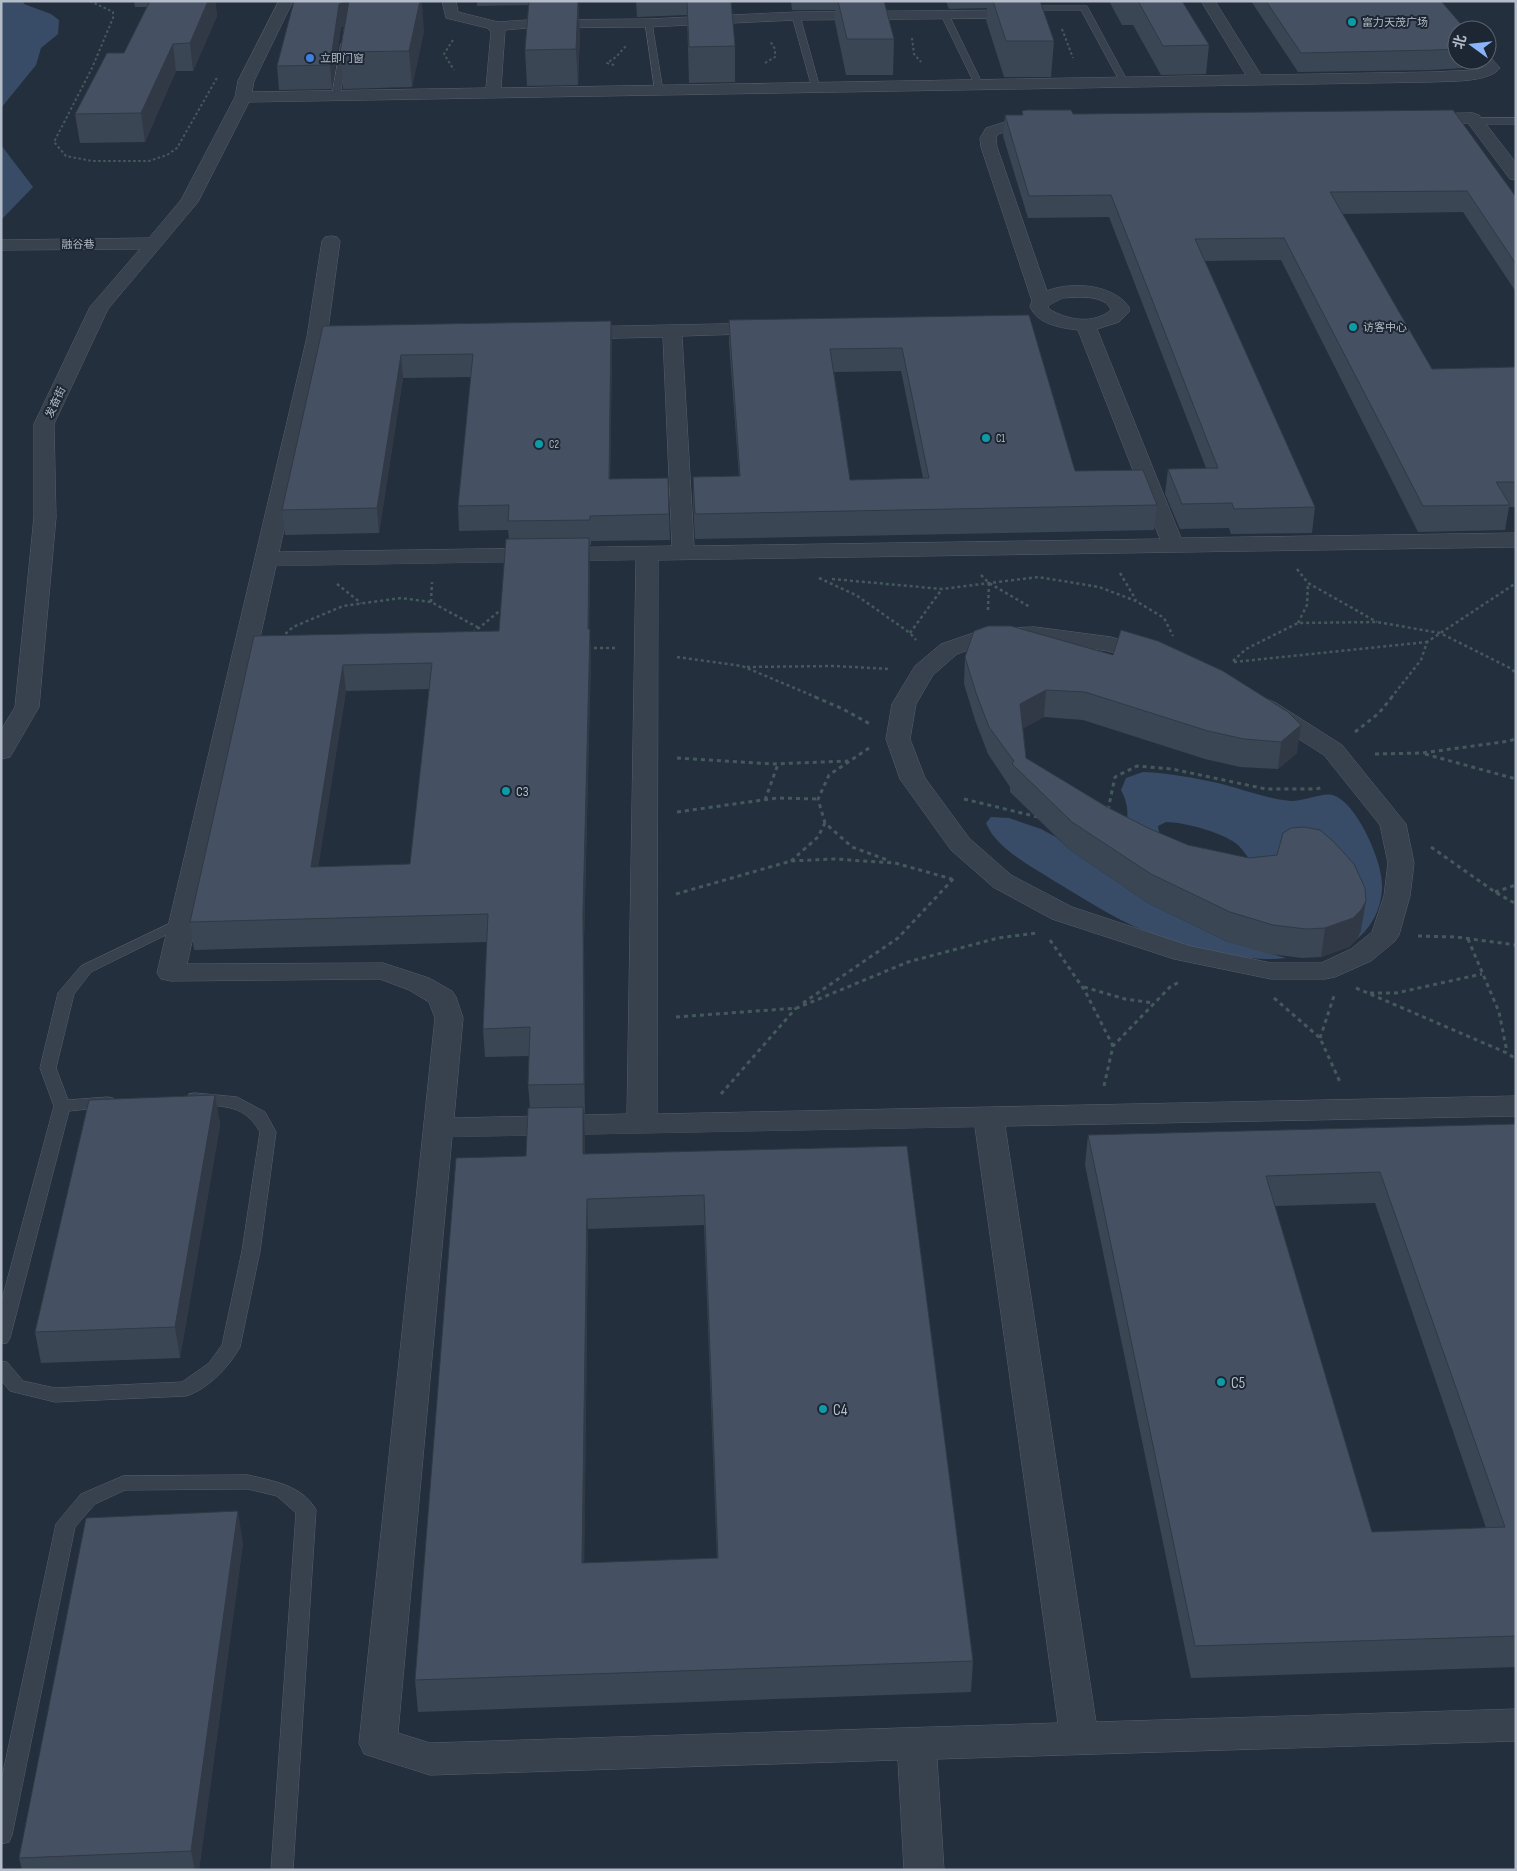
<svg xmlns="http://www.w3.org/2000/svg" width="1517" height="1871" font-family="'Sofia Sans Condensed','Noto Sans SC',sans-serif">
  <rect width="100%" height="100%" fill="#242f3e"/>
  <g fill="#394c67" fill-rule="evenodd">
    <polygon points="1,1 23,1 24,4 51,14 59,20 58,34 41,48 36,65 1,108"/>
    <polygon points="1,145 33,187 1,220"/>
    <path d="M1143,772c27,1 52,6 79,12 23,6 46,15 70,17 11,0 33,-9 41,-6 24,8 50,67 49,91 0,20 -9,40 -25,53l4,-9v-13l-5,-12 -15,-23 -26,-24 -15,-3 -13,1 -8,6 -4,15 -11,8 -19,2 -61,-14 -39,-16 -41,-22c28,1 27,-27 17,-45l5,-12zM1166,822c18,0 60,11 73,24 4,4 7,9 10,13 -2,4 -2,7 -6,10 -23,14 -85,-15 -85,-43z"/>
    <path d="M991,817l18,1 32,11 15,8 14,13 78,53 78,38 60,17c-49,6 -125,-17 -169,-40 -22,-12 -44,-26 -66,-39 -22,-14 -55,-31 -65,-56z"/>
  </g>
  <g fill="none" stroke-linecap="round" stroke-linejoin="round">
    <defs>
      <g id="lane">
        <polygon points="1019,6 1087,6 1128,82 1127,84 1120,82 1081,10 1019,10"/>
        <polygon points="942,13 949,15 983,85 982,87 975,85 941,15"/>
        <polygon points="793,14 800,16 820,88 819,90 812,88 792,16"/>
        <polygon points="645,21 652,23 663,91 659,94 655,91"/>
        <polygon points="341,44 348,46 340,96 336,99 332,96"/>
        <polygon points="1516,118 1516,124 1476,124 1472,121 1476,118"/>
        <polygon points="183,917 188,918 190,921 188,924 91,972 74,994 56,1068 68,1100 107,1097 113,1098 115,1102 113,1106 107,1107 69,1111 10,1338 7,1343 1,1344 1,1303 54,1106 40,1068 58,993 81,966"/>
        <path d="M195,1093l42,4 28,15 11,20 -16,119 -20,96c-11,20 -32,42 -54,49l-131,6 -45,-11 -9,-11v-19l6,1 16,19 32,7 127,-6 27,-19 13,-18 20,-94 18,-119c-18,-32 -41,-23 -71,-30l-2,-4 2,-4z"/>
        <path d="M248,1475c25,6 54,10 68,35l-23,360h-22l25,-357 -19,-17 -29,-7 -123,1 -30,14 -20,23 -63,308 -3,7 -8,2v-62l55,-258 25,-30 42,-18z"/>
      </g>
      <g id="street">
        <path d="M279,1h14l-39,80 -2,11 234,-4 5,-56 -4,-4 -41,-10 -4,-17h14l2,11 40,10 29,-2 121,-1 148,-7 220,-2 -4,-9h14l6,13 -2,3 -5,1 -229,2 -148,7 -121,1 -22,2 -4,58 745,-13 -45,-74h14l46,74 170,-3 45,-2 7,-3 -6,-7h10v-4l3,1 10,11c-11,15 -52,13 -69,14l-1182,20 -51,100 -90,107 -54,115 2,93 -17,190 -29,50 -9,2v-29l14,-23 19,-190v-93l56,-117 50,-58 -139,1v-10l148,-2 32,-38 54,-103 3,-16z"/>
        <polygon points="1473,113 1479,115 1516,163 1516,180 1510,179 1468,123 1421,124 1415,122 1413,119 1415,116 1421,114"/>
        <path d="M1041,119l6,2 2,3 -2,3 -38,4 -11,3 -2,4 1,9 50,144c24,-10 66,-7 82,16v5l-10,10 -22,7 84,209 335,-5v14l-858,13 -1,554 859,-18v20l-511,10 91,596 420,-13v32l-579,18 7,111h-40l-6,-110 -468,15 -66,-21 -5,-11 76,-725 -6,-16 -20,-12 -29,-11 -209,2 -10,-2 -4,-6 150,-636 15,-96 3,-4 6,-1 6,1 3,4 -13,96 -48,215 393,-6 -9,-209 -90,2 -7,-2 -3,-4 3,-4 7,-2 195,-4 7,2 2,4 -2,4 -93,3 12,210 466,-7 -82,-209c-17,-2 -42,-6 -48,-24l2,-5 -51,-154 -1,-9 6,-10 22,-7zM1063,298c13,-1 42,-4 48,12 -18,15 -44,10 -62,-1l-1,-3zM636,560l-9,554 -173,4 9,-100 -7,-21 -4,-6 -23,-13 -46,-15 -196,1 89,-398zM975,1127l83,596 -628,20 -32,-10 54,-596z"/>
        <path d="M1035,627l76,10 61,19 104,47 66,42 64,79 8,39 -4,33 -11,39 -4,6 -24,20 -36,16 -10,2h-54l-97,-20 -122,-40 -59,-32 -42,-37 -51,-71 -14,-40 6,-35 23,-38 26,-22 44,-15zM1035,641l73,10 48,15 102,47 66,42 56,70 8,38 -4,33 -12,36 -21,17 -30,14h-50l-81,-17 -118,-39 -61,-32 -42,-37 -44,-60 -15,-39 6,-35 17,-29 24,-21 31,-11z"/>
      </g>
    </defs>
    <use href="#lane" stroke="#565f6c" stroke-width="1"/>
    <use href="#street" stroke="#565f6c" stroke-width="1"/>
    <g stroke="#44595c" stroke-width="2" stroke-dasharray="2.5 2.5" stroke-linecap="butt">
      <polyline points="90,1 113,12 113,18 92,68 54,142 66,156 92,161 149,161 167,155 177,148 218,76"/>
      <polyline points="1062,29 1073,58"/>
      <polyline points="912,38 914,54 921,62"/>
      <polyline points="453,40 444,54 454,70"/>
      <polyline points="765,63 775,57 775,49 770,41"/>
      <polyline points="614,65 607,63 616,57 626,46"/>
    </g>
    <g stroke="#44595c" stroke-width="2.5" stroke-dasharray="3 3" stroke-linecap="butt">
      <polyline points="1297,569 1308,583 1377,622"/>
      <polyline points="1120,573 1136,600"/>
      <polyline points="981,575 989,583 1030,607"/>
      <polyline points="819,578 856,595 910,633 916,640"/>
      <polyline points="832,579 942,589 1038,577 1099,587 1136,601 1164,618 1173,636"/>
      <polyline points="337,584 361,603"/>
      <polyline points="431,602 432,582"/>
      <polyline points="988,610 989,583"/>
      <polyline points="1298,623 1307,605 1308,583"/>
      <polyline points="473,633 503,608"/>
      <polyline points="910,633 942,589"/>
      <polyline points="281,638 293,627 343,606 401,598 431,602 479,628"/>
      <polyline points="588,648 617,648"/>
      <polyline points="677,657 742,666 818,698"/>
      <polyline points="1233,661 1246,649 1298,623 1377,622 1440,633 1510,668 1516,673"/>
      <polyline points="1234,662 1427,642"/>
      <polyline points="747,667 834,666 890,669"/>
      <polyline points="1391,698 1421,660 1427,642 1516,583"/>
    </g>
    <g stroke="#44595c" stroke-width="3" stroke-dasharray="4 4" stroke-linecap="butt">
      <polyline points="815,697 843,709 870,724"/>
      <polyline points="1355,732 1379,713 1392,697"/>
      <polyline points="869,748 829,775 818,799 825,823 852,847 890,861"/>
      <polyline points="1375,754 1422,753 1510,741 1516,738"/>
      <polyline points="1425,754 1516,779"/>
      <polyline points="677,758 772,764 848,761"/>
      <polyline points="964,799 1038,817"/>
      <polyline points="765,800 778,764"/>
      <polyline points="1108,810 1115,777 1137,766 1172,769 1266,789 1316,789 1324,787"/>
      <polyline points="677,812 777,798 818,799"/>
      <polyline points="1431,847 1495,892 1516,904"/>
      <polyline points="791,861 818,837 825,823"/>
      <polyline points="1495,892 1516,885"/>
      <polyline points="676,894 791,861 834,859 895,863 952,879"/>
      <polyline points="1418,936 1456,937 1516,945"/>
      <polyline points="1468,939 1499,1012 1507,1052"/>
      <polyline points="1050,940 1085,991 1113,1046"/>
      <polyline points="1084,987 1125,999 1154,1003"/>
      <polyline points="1356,988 1507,1053 1516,1059"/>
      <polyline points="1370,993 1396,993 1482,974"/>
      <polyline points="1274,998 1320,1038 1340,1082"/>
      <polyline points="803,1003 898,938 955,877"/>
      <polyline points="676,1017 797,1008 908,962 998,938 1037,933"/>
      <polyline points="1320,1038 1334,996"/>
      <polyline points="1104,1086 1113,1046 1170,987 1181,981"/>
      <polyline points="721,1094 796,1008"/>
    </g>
    <use href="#lane" fill="#38414e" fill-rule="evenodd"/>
    <use href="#street" fill="#38414e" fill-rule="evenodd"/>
  </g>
  <g fill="#3b4654" fill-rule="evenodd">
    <polygon points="134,1 215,1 217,16 193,71 176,71 145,142 80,143 75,114 124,53 147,7 135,7"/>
    <polygon points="294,1 424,31 412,87 343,89 340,52 344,26 341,27 332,89 279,90 277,66"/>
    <polygon points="477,1 578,1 580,32 578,85 527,86 525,50 529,5 477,6"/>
    <polygon points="636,1 731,1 735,46 735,82 689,83 687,15 637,17"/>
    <polygon points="791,1 884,1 894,39 893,75 846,75 835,22 835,10 792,10"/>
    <polygon points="946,1 1040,1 1054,41 1051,77 1004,77 986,20 987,8 949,9"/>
    <polygon points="1109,1 1182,1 1209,45 1206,74 1161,75 1133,25 1122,25"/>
    <polygon points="1251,1 1441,1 1457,30 1457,60 1479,60 1478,67 1431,70 1298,72"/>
    <polygon points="1022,111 1073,114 1516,197 1516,292 1463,212 1342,214 1432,369 1516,367 1516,507 1509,507 1505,530 1418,532 1281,260 1205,261 1315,507 1312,533 1231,534 1229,528 1180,529 1165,494 1168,469 1206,468 1109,217 1028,218 1003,136 1005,115 1022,115"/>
    <path d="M1029,315l46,156 82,34 -3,25 -459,9 -2,-37v-25l46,-1 -10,-133v-23zM901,371l22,107 -73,2 -16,-108z"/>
    <path d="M611,321l1,23 -2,135 59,35 1,26 -79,1v4h-1v18l-1,66 2,26 -7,285 1,173h-1l1,41 322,-8 66,515 -2,31 -553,20 -3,-32 111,-524 4,-48 -2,-23 1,-29 -44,1 -2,-28 4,-87 -293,8 -4,-28 64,-286 245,-5 10,-92 -1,-9 -49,1 -1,-25 13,-129 -68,1 -24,155 -94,2 -3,-25 41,-184zM430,689l-20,175 -92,3 28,-176zM704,1225l13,333 -133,5 4,-334z"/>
    <polygon points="1121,630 1297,753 1278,769 1240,767 1205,759 1083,720 1044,717 1023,728 1026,758 1107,807 1148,828 1361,930 1357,939 1349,947 1321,957 1302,958 1269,954 1226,941 1148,903 1070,850 1010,792 1010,787 988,754 975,720 964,684 965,657 1113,655"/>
    <polygon points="215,1095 220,1125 180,1358 41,1363 35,1332"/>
    <path d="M1516,1124v543l-325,11 -106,-513 3,-30zM1375,1203l111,325 -114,4 -97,-326z"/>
    <polygon points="243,1543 199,1870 22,1870 19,1858"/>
  </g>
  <g fill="#303945">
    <polygon points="208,1 215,1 217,16 193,71 190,43"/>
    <polygon points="350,1 361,21 341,27 332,89 330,65 339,4"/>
    <polygon points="420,1 422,1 424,31 412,87 409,51"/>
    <polygon points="578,1 580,32 578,85 576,49"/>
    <polygon points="173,44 176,71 145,142 141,113"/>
    <polygon points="611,321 612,344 610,504 609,479"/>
    <polygon points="401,355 403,378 379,533 377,508"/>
    <polygon points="589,538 590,563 589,655 588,629"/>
    <polygon points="590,629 591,655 584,940 585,1113 584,1084 583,912"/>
    <polygon points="343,665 346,691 314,894 311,867"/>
    <polygon points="1046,690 1044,717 1019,731 1020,704"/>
    <polygon points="1301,725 1297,753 1278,769 1281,742"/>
    <polygon points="1366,901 1361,930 1357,939 1349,947 1321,957 1325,928"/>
    <polygon points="215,1095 220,1125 180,1358 175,1327"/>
    <polygon points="583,1107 585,1136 585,1184 583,1154"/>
    <polygon points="587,1199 588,1229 584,1594 582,1563"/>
    <polygon points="238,1511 243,1543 199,1870 195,1870 191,1851"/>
  </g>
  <g fill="#455162" stroke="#303945" fill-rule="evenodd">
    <polygon points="150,1 208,1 190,43 173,44 141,113 75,114 107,53 124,53"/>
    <polygon points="294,1 349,1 339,4 330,65 277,66"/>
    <polygon points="349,1 420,1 409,51 340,52"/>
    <polygon points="529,1 578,1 576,49 525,50"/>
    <polygon points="687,1 731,1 735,46 689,47"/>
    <polygon points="838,1 884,1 894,39 847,39"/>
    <polygon points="993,1 1040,1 1054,41 1006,41"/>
    <polygon points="1138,1 1182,1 1209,45 1163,46"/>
    <polygon points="1266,1 1441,1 1466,30 1457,30 1457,49 1434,50 1301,53"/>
    <polygon points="1027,110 1071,110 1073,114 1453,110 1516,197 1516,264 1467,191 1330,192 1432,369 1516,367 1516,482 1496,482 1510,505 1423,506 1284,238 1195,239 1315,507 1234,509 1232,503 1182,504 1168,469 1218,468 1111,195 1029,196 1005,115 1023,115 1022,111"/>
    <path d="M1029,315l46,156 68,-1 14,35 -462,9 -2,-37 47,-1 -11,-156zM902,348l27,130 -79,2 -20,-131z"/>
    <polygon points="611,321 609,479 668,478 669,514 590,516 590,520 508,521 509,505 458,506 473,354 401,355 377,508 282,510 323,326"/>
    <path d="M589,538l-1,91h2l-7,283 1,172 -56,1 2,-58 -47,2 5,-115 -298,8 64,-286 245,-5 7,-92zM432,663l-22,201 -99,3 32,-202z"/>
    <polygon points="988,626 1011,626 1113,655 1121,630 1158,641 1223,671 1288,712 1301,725 1281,742 1244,739 1208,731 1085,692 1046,690 1020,704 1026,758 1107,807 1148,828 1188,845 1249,858 1277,855 1283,833 1291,828 1304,827 1320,830 1333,841 1354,864 1365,888 1366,901 1361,910 1353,918 1325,928 1306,929 1273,925 1230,912 1151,874 1072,822 1012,764 1014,761 989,727 976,693 965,657 974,631"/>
    <polygon points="215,1095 175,1327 35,1332 89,1100"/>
    <path d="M583,1107v47l324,-8 66,515 -558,19 41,-522 70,-2 2,-48zM704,1195l14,363 -136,5 5,-364z"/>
    <path d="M1516,1124v512l-321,10 -107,-511zM1380,1172l125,355 -133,5 -106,-356z"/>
    <polygon points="238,1511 191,1851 19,1858 86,1518"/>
  </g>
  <g fill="#0f9aa8" stroke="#1d2633" stroke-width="2">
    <circle cx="1352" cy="22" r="5"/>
    <circle cx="1353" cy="327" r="5"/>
    <circle cx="986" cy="438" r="5"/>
    <circle cx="539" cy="444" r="5"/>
    <circle cx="506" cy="791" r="5"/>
    <circle cx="1221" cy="1382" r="5"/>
    <circle cx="823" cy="1409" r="5"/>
  </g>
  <circle fill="#3f7fe0" stroke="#1d2633" stroke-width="2" cx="310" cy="58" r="5"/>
  <g text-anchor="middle" stroke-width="4" stroke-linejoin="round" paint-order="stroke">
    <g font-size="11" fill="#b4bcc9" stroke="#1d2633" text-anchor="start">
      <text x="1362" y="26">富力天茂广场</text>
      <text x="320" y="62">立即门窗</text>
      <text x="1363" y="331">访客中心</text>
      <text x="996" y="442">C1</text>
      <text x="549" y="448">C2</text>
    </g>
    <g font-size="11" fill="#b4bcc9" stroke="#1d2633">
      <text transform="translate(78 244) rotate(-1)" y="4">融谷巷</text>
      <text transform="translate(55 402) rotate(-65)" y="4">发奋街</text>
    </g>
    <g font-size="14" fill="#b4bcc9" stroke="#1d2633" text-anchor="start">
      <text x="516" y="796">C3</text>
    </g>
    <g font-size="16" fill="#b4bcc9" stroke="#1d2633" text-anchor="start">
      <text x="1231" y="1388">C5</text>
      <text x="833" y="1415">C4</text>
    </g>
  </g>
  <rect width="1517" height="1871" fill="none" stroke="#b4bcc9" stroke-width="5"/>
  <g transform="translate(1472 45) rotate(285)"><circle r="24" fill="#1d2633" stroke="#59626f"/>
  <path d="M0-4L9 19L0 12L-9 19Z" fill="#8ab4f8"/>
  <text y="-8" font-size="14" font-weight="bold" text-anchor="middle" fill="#b4bcc9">北</text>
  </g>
</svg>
